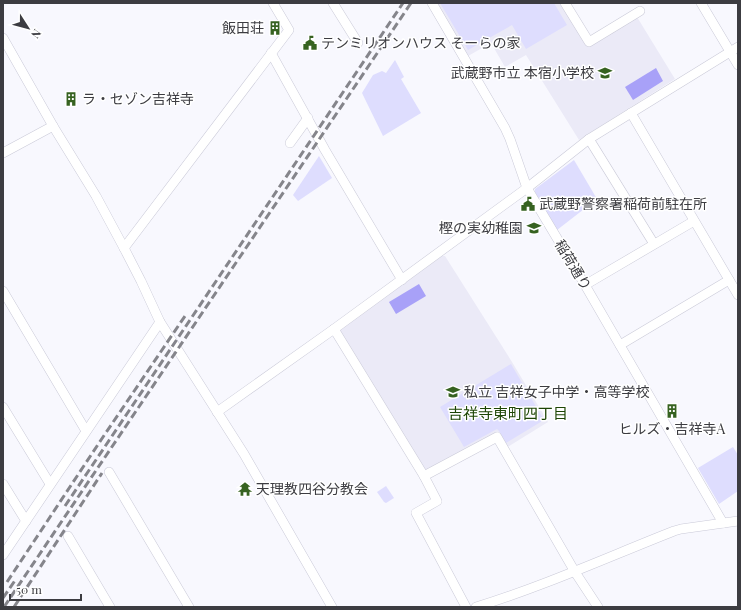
<svg xmlns="http://www.w3.org/2000/svg" width="741" height="610" font-family="'Playfair Display','Noto Sans JP',serif">
  <rect width="100%" height="100%" fill="#f8f8fe"/>
  <g fill="#ebeaf7">
    <polygon points="437,3 560,3 588,47 637,17 675,79 579,140 526,55 505,67 491,43 468,56"/>
    <polygon points="442,256 445,256 512,362 548,422 506,448 497,432 428,469 424,469 340,333 341,329"/>
  </g>
  <g fill="#deddfe">
    <polygon points="440,3 554,3 567,25 526,49 512,25 468,50"/>
    <polygon points="395,60 404,77 401,79 421,113 383,136 362,93 373,75 382,71 386,73"/>
    <polygon points="319,156 332,178 298,201 293,195"/>
    <polygon points="574,160 597,199 557,230 535,192 535,189"/>
    <polygon points="511,364 544,420 506,443 499,431 497,429 464,447 440,407"/>
    <polygon points="733,447 738,455 738,491 719,504 698,468"/>
    <polygon points="386,486 394,498 386,503 384,502 377,492"/>
  </g>
  <g fill="#a8a1f8">
    <polygon points="656,68 663,81 633,100 625,87"/>
    <polygon points="419,284 426,296 396,314 389,302"/>
  </g>
  <g fill="none" stroke-linecap="round" stroke-linejoin="round">
    <defs>
      <g id="minor">
        <polyline points="333,3 358,43"/>
        <polyline points="432,3 505,128 510,139 527,188 585,285 723,523"/>
        <polyline points="565,3 589,42 640,11"/>
        <polyline points="701,3 738,65"/>
        <polyline points="3,38 53,126 96,196 124,248 141,281 160,322 244,454 332,607"/>
        <polyline points="271,53 325,150 402,280"/>
        <polyline points="631,113 738,295"/>
        <polyline points="589,139 654,244"/>
        <polyline points="290,143 308,118"/>
        <polyline points="3,153 53,126"/>
        <polyline points="124,248 289,30 273,3"/>
        <polyline points="585,285 694,221"/>
        <polyline points="3,291 86,431"/>
        <polyline points="334,329 424,476 437,501 416,513 466,607"/>
        <polyline points="620,345 729,280"/>
        <polyline points="3,407 50,484"/>
        <polyline points="217,412 334,329 527,188 589,139 631,113 738,47"/>
        <polyline points="109,472 189,607"/>
        <polyline points="424,476 497,437 575,572 598,607"/>
        <polyline points="3,484 26,521"/>
        <polyline points="68,536 110,607"/>
        <polyline points="3,555 160,322"/>
        <path d="M476,607c68,-21 132,-50 198,-76l7,-2 57,-8"/>
      </g>
    </defs>
    <use href="#minor" stroke="#cacad8" stroke-width="10"/>
    <use href="#minor" stroke="#fff" stroke-width="9"/>
    <g stroke="#85858b" stroke-width="3" stroke-dasharray="8 4" stroke-linecap="butt">
      <polyline points="65,506 403,3"/>
      <polyline points="7,582 101,440 185,316"/>
      <polyline points="3,598 16,579"/>
      <polyline points="4,607 411,3"/>
      <polyline points="14,607 102,473"/>
    </g>
  </g>
  <defs>
    <symbol id="building-bare" viewBox="-9 -9 18 18"><path d="M-4-6H4V6H1V3H-1V6H-4ZM-2.5-4.3h1.7v1.8h-1.7ZM.8-4.3h1.7v1.8H.8ZM-2.5-1h1.7V.8h-1.7ZM.8-1h1.7V.8H.8Z" fill="#366220" stroke="#fff" stroke-width="2.5" paint-order="stroke"/></symbol>
    <symbol id="civic-bare" viewBox="-9 -9 18 18"><path d="M-.6-6.5H3V-4.5H.6V-3L4-1V1h2V6H-6V1h2V-1L-.6-3ZM-1.2 2.5V6h2.4V2.5Z" fill="#366220" stroke="#fff" stroke-width="2.5" paint-order="stroke"/></symbol>
    <symbol id="school-bare" viewBox="-9 -9 18 18"><path d="M0-5L7-2L0 1L-7-2ZM-4 1L0 2.5L4 1V4Q0 6-4 4Z" fill="#366220" stroke="#fff" stroke-width="2.5" paint-order="stroke"/></symbol>
    <symbol id="temple-bare" viewBox="-9 -9 18 18"><path d="M0-6L5-2H3V0L6.5 2.5H4V6H1.5V3h-3V6H-4V2.5H-6.5L-3 0V-2H-5Z" fill="#366220" stroke="#fff" stroke-width="2.5" paint-order="stroke"/></symbol>
  </defs>
  <g fill-rule="evenodd">
    <use href="#building-bare" x="265" y="18" width="20" height="20"/>
    <use href="#civic-bare" x="300" y="33" width="20" height="20"/>
    <use href="#school-bare" x="595" y="63" width="20" height="20"/>
    <use href="#building-bare" x="61" y="89" width="20" height="20"/>
    <use href="#civic-bare" x="518" y="194" width="20" height="20"/>
    <use href="#school-bare" x="524" y="218" width="20" height="20"/>
    <use href="#school-bare" x="443" y="382" width="20" height="20"/>
    <use href="#building-bare" x="662" y="401" width="20" height="20"/>
    <use href="#temple-bare" x="235" y="479" width="20" height="20"/>
  </g>
  <g text-anchor="middle" stroke-width="3" stroke-linejoin="round" paint-order="stroke">
    <g font-size="14" fill="#3c3c41" stroke="#fff" text-anchor="start">
      <text x="264" y="33" text-anchor="end">飯田荘</text>
      <text x="321" y="48">テンミリオンハウス そーらの家</text>
      <text x="594" y="78" text-anchor="end">武蔵野市立 本宿小学校</text>
      <text x="82" y="104">ラ・セゾン吉祥寺</text>
      <text x="539" y="209">武蔵野警察署稲荷前駐在所</text>
      <text x="523" y="233" text-anchor="end">樫の実幼稚園</text>
      <text x="464" y="397">私立 吉祥女子中学・高等学校</text>
      <text x="672" y="434" text-anchor="middle">ヒルズ・吉祥寺A</text>
      <text x="256" y="494">天理教四谷分教会</text>
    </g>
    <g font-size="14" fill="#3c3c41" stroke="#fff">
      <text transform="translate(573 265) rotate(59)" y="5">稲荷通り</text>
    </g>
    <g font-size="15" fill="#1d4505" stroke="#fff">
      <text x="508" y="419">吉祥寺東町四丁目</text>
    </g>
  </g>
  <rect width="741" height="610" fill="none" stroke="#3c3c41" stroke-width="8"/>
  <g transform="translate(28 28) rotate(126)" stroke="#ffffff" stroke-width="3" paint-order="stroke">
  <path d="M0-3L7 15L0 10L-7 15Z" fill="#3c3c41"/>
  <text y="-6" font-size="11" font-weight="bold" text-anchor="middle" fill="#3c3c41">N</text>
  </g>
  <path d="M10 594v6h71v-6" fill="none" stroke="#3c3c41" stroke-width="2"/>
  <text x="16" y="594" font-size="12" fill="#3c3c41" stroke="#ffffff" stroke-width="3" paint-order="stroke">50 m</text>
</svg>
